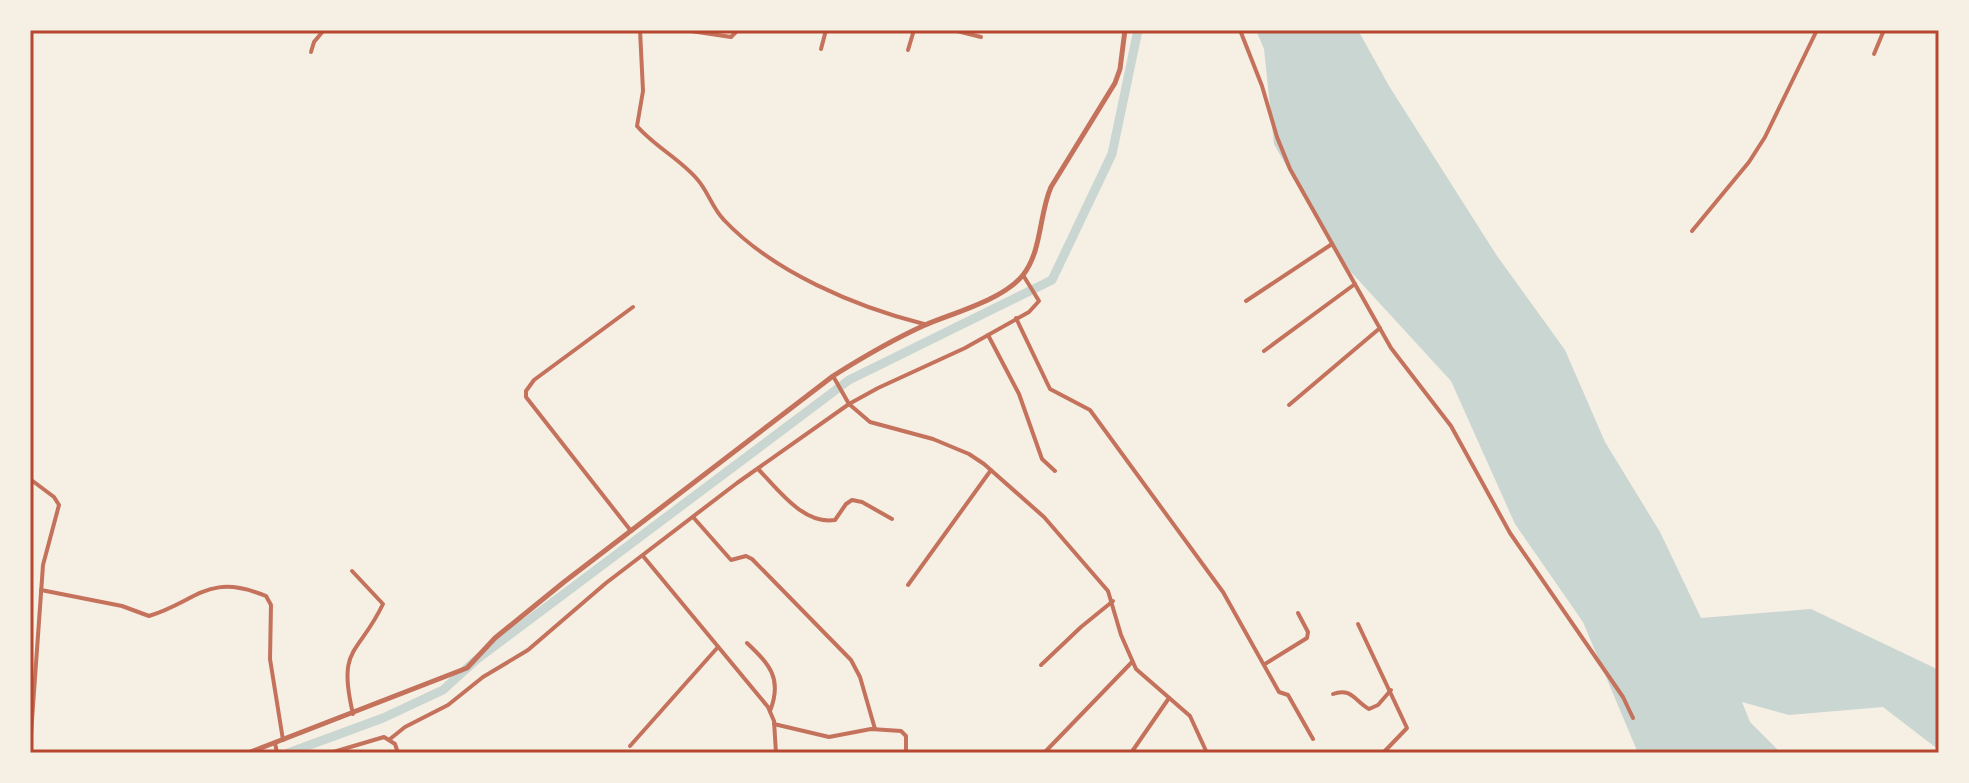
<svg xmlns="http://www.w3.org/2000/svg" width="1969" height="783" font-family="'Titillium Web',sans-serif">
  <rect width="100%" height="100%" fill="#f6efe4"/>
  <polygon fill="#c9d6d2" points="1256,30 1358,30 1389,86 1497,256 1565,350 1605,442 1660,532 1701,618 1811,609 1939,670 1939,750 1883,707 1789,715 1742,702 1750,722 1781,753 1638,753 1583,622 1515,524 1451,381 1339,259 1274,144 1264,49"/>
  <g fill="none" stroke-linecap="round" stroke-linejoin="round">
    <polyline stroke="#c9d6d2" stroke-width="9" points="288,753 383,718 443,690 476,660 849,380 1052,280 1112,154 1138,30"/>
    <g stroke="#c5725c" stroke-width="4">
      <path d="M640,30l3,61 -6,35c17,20 43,33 60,53 11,12 15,29 27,41 49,52 132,87 200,104"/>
      <polyline points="684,30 731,37 738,30"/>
      <polyline points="953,30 981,37"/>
      <polyline points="1240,30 1262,86 1277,137 1290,169 1391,348 1451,426 1510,533 1623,697 1633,718"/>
      <polyline points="821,49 826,30"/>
      <polyline points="908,50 914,30"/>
      <polyline points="311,52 314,42 324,30"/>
      <polyline points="1874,54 1884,30"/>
      <polyline points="1692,231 1749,162 1765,137 1817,30"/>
      <polyline points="1246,301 1332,244"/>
      <polyline points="1016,318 1050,389 1090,410 1223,592 1279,692 1288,695 1313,739"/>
      <polyline points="988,335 1019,394 1042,459 1055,471"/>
      <polyline points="1264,351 1355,284"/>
      <polyline points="833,376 849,404 870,422 933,439 969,454 984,464 1044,517 1108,591 1121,635 1136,669 1190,716 1207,753"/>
      <polyline points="1289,405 1380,328"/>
      <path d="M758,469c20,20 45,56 77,51l11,-16 6,-4 10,2 30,17"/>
      <polyline points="30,479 54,497 59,505 43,565 30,748"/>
      <polyline points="693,517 731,560 746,556 752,559 851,660 860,677 875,729"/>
      <polyline points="631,531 526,397 526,391 534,380 633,307"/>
      <polyline points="643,556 768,707 774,721 776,753"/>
      <path d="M352,571l31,33c-25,52 -46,42 -30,110"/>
      <polyline points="908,585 991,470"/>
      <path d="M41,590l81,16 27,10c49,-15 58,-44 117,-20l5,9 -1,54 13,81"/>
      <polyline points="1358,624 1407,728 1383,753"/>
      <path d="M747,643c22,21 36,35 23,68"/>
      <polyline points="1265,664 1307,638 1308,632 1298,613"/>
      <polyline points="1041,665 1081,627 1113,601"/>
      <path d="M1333,694c18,-7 22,7 36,15l9,-4 13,-15"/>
      <polyline points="774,724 829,737 871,729 901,731 906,736 906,753"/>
      <polyline points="390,739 405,727 448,705 483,677 528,650 606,583 737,483 849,404 878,388 965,348 1029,312 1039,301 1023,275"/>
      <polyline points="275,743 277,753"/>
      <polyline points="630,746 718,647"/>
      <polyline points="330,753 384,737 395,744 398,753"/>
      <polyline points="1044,753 1132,662"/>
      <polyline points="1131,753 1169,698"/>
    </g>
    <path stroke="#c5725c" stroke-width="5" d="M248,753l219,-85 28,-30 69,-56 269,-206c30,-19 59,-36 92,-51 28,-12 78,-25 98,-50 19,-24 16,-61 28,-88l64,-104 5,-14 5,-39"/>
  </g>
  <rect width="1969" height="783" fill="none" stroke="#f6efe4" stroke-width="64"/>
  <rect x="32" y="32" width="1905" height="719" fill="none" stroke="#b5482f" stroke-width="3"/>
</svg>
